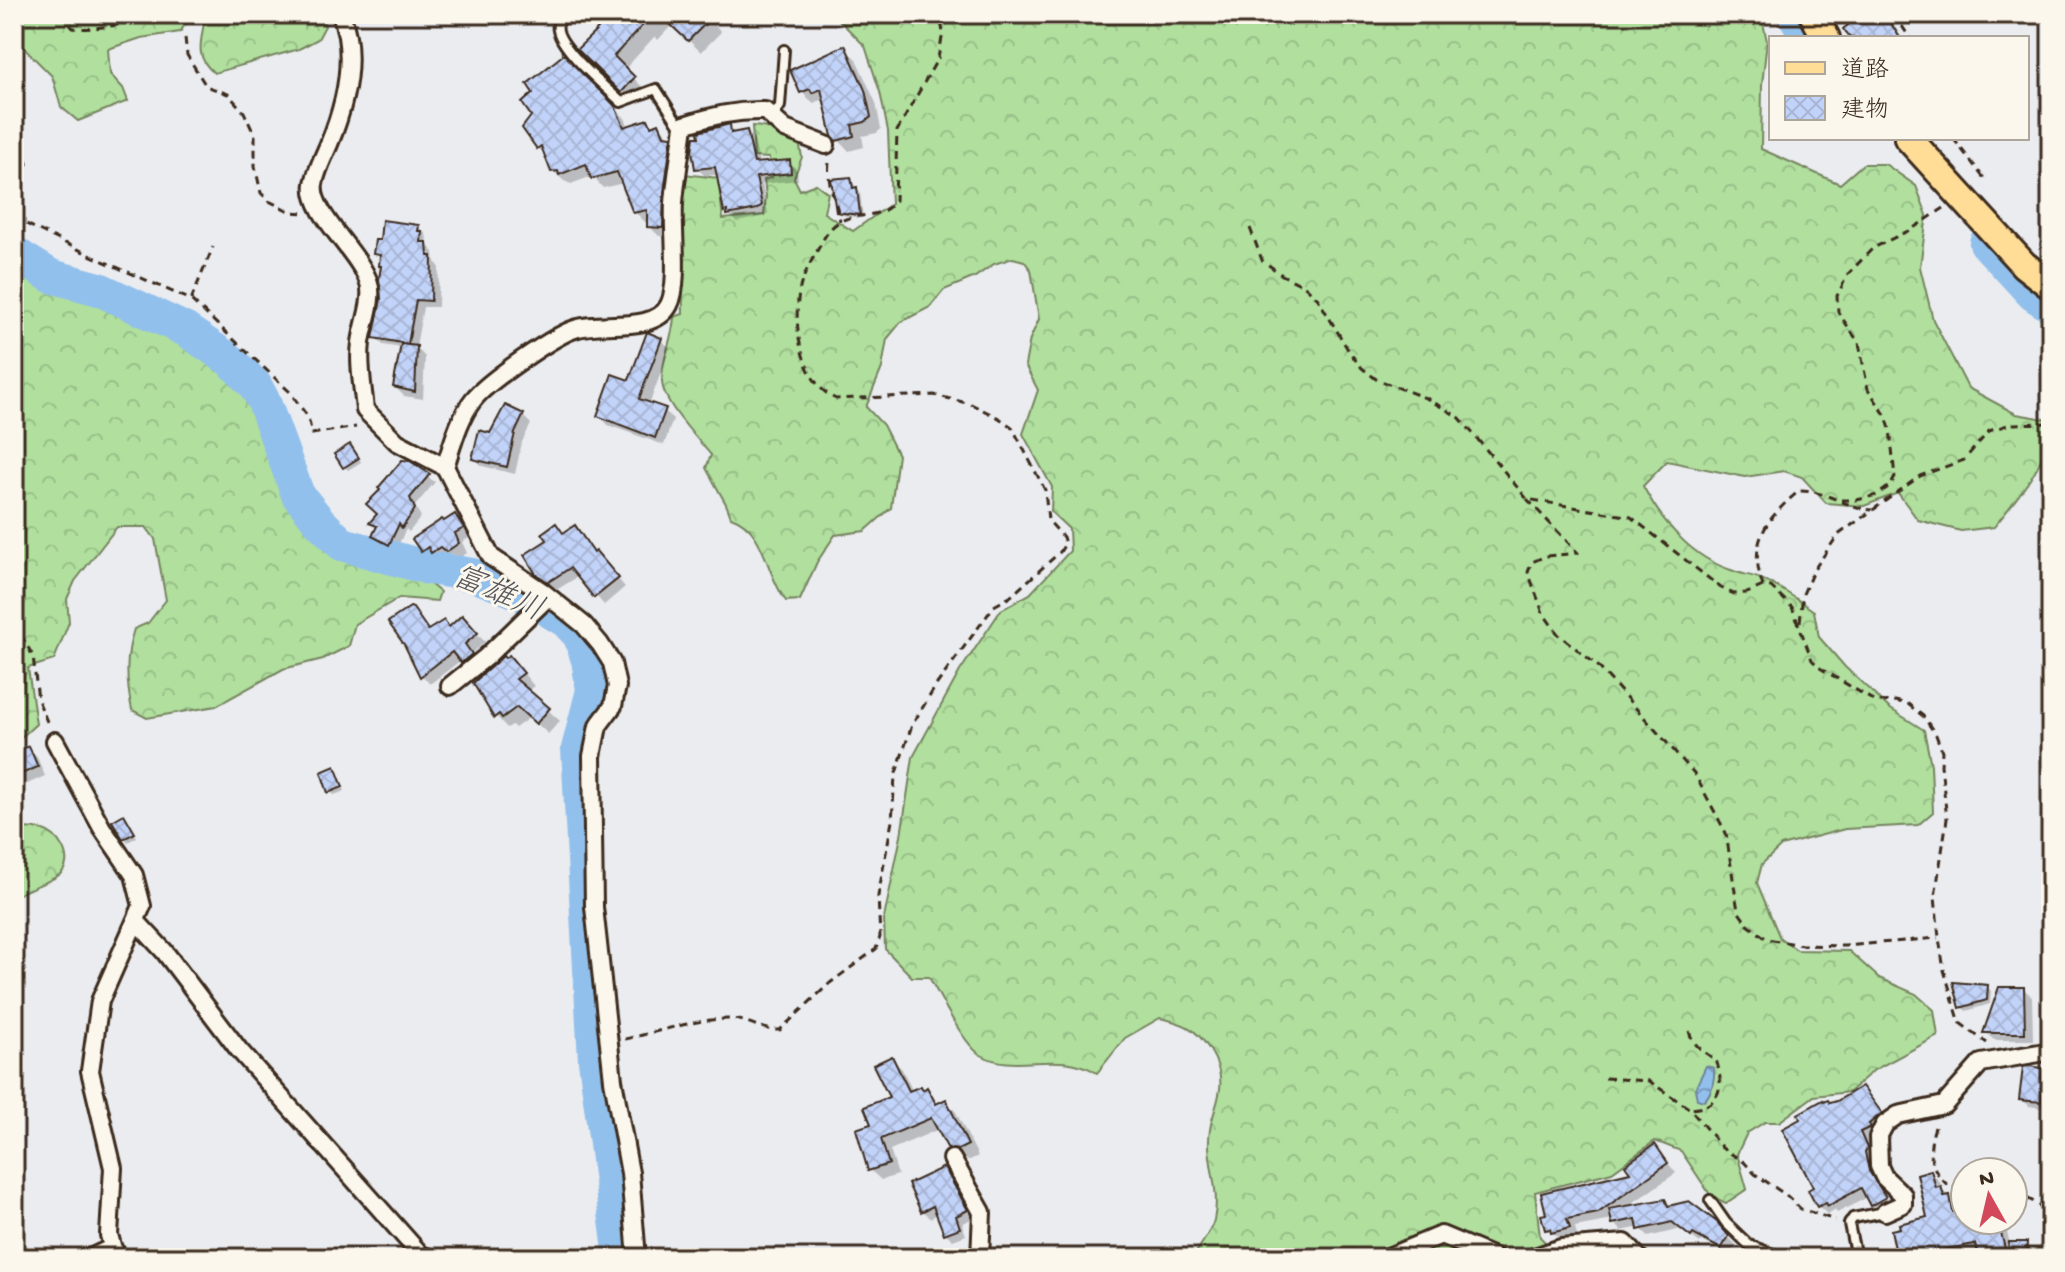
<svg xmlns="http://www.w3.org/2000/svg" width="2065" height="1272" font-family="'Gochi Hand','Klee One',sans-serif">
  <defs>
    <pattern id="forest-crowns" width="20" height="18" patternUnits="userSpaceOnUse" patternTransform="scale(2)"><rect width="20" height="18" fill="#b0df9e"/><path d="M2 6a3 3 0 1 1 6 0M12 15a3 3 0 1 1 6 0" fill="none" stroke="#98c088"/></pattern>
    <pattern id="water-waves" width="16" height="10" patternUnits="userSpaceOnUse" patternTransform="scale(2)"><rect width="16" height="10" fill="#92c0ec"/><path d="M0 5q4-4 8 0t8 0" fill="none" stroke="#789cbf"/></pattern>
    <pattern id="building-cross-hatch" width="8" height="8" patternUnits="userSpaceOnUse" patternTransform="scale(2)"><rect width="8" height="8" fill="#c2d3f9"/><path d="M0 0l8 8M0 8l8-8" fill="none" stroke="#a8b5d5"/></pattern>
  </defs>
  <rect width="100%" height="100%" fill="#eaecf0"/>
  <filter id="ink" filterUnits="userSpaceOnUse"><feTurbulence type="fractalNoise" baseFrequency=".0125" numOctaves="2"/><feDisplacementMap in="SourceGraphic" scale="16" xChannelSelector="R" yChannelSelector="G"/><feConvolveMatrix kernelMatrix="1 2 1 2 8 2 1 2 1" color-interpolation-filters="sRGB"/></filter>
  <g filter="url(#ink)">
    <g fill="url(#forest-crowns)" stroke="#76845e" stroke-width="2">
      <polygon points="14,14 192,14 180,32 141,38 108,49 110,74 123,88 128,101 78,121 61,107 52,76 14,38"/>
      <path d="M205,14h115l5,12 -7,13 -19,10 -85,24c-22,-19 -11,-33 -9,-59z"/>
      <path d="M833,14h928l6,27 -5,44 -1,64 79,35 23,-20h22l31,22 11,29 -7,52 13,53 35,68 48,26 35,6c0,39 -33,77 -57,107l-33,4 -43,-11 -20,-27 -34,13 -38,-3 -24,-26 -18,-6 -39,6 -78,-16 -24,25c19,36 48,71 88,84 9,4 20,5 30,9 19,8 36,20 53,32l5,26 26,30 44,41 35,22 7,35 2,47 -15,13 -73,4 -64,17 -19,18 -5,19 23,55 17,12 52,1 30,27 37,16 18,16 4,26 -64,34 -25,22 -35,4 -35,26h-14l-18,11 -10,21 10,35 -21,14 -15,-7 -30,-45 -26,-10 -43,31 -77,20 5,45 21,21h-368c6,-12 18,-25 21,-38 6,-26 -4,-49 -5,-74 -2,-38 26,-55 1,-96 -14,-22 -26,-27 -50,-32l-35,20 -28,35c-39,-25 -81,2 -116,-18 -17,-10 -42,-60 -52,-78h-17l-27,-28 -1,-31 17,-82 12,-79 47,-86 41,-61 29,-16 40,-43 -1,-22 -18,-17 1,-25 -29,-53 15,-44 -13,-25 5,-26 9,-20 -8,-49 -7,-9 -11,-3 -19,6 -19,13 -31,13 -14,17 -29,15 -14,17 -5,29 -16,39 17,18 15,30 -7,53 -26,23 -30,4 -18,27 -17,38 -14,1c-21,-27 -20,-72 -55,-84l-5,-13 -20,-36 5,-13c-14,-17 -49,-53 -49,-74 -1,-20 11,-43 12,-64l9,-3 -2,-116 3,-24 34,4 5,41 41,-4 2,-19 -2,-16 8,-3 -3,-19 -15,-1 -2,-31c18,0 30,9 47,16l3,15 -8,21 6,12 16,-6 12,9 -4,20 29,18 38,-27 -3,-73 -8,-39 -15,-46z"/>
      <path d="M14,241l39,40 52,16 58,25 69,47 21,32 22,46 9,37 31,50 35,28 53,9 22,9 15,12 -3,9 -38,-3 -44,26 -6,22 -26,13 -40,10 -67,37 -69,12 -15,-8c-6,-29 -7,-53 2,-81l14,-6 18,-23 -11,-61 -9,-12h-29l-42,54 -8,18 2,23 -15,38 -26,8 8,56 -22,20z"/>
      <path d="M23,828c6,1 14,0 20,2 14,4 30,26 20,41 -5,9 -34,16 -45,24l-4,-1v-62z"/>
    </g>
    <path fill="url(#water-waves)" stroke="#6f849a" stroke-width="2" d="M1706,1066l8,2c1,11 -2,25 -10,33l-7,-2 -2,-10z"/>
    <g fill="#0003">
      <polygon points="584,14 719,14 713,22 721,32 701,52 672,25 658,40 655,36 625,69 645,90 634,103 580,49 600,29"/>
      <polygon points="1843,14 1887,14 1902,38 1852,38 1851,26"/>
      <polygon points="844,48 856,59 876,103 881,129 877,133 862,136 864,147 849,151 834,135 825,103 821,100 813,103 802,92"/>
      <polygon points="563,57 625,118 629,128 647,121 654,127 659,125 681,148 673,237 659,236 649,226 649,222 645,222 635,212 623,183 603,188 592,176 571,184 564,181 553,171 547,156 538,147 534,116"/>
      <polygon points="729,127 736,134 747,132 754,139 759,164 789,162 797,170 798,180 762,184 768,213 765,216 737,222 726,211 719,174 705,176 697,168"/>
      <polygon points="850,179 860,193 863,218 842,215 838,211"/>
      <polygon points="418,227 426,234 428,246 434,252 435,262 439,266 438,307 423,307 416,347 425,357 423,399 404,396 395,387 402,348 383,345 375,337 383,299 382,259 375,253"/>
      <polygon points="661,340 670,348 649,405 664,410 673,419 664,445 608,425 600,416 630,382"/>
      <polygon points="505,407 523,416 531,424 522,442 515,474 482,466 474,458"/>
      <polygon points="354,450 361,462 348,470 344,466"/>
      <polygon points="405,462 435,482 415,506 421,517 409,532 406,529 396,550 374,536 378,529 372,523 380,514"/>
      <polygon points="455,516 471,537 462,542 467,553 456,560 451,554 442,560 437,556 431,559 422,551"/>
      <polygon points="556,525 565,534 575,528 625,587 604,605 579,576 558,589 546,582 537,573"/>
      <polygon points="412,610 430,631 450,629 462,618 485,642 472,653 479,663 470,670 461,660 430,684 422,676 406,645"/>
      <polygon points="520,669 534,686 527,691 560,721 548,734 530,717 515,728 512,725 507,728 496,716"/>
      <polygon points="28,749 37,757 45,776 25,785 14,771 14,755"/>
      <polygon points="334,769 345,791 334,795 330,791"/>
      <polygon points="124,816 137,837 128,842 125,838"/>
      <polygon points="1987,987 1991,991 1990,1004 1966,1011 1962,1007"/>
      <polygon points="2024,989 2032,997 2033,1040 1994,1040 1986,1033"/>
      <polygon points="891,1059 902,1069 913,1092 927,1090 939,1104 946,1101 956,1112 978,1156 970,1160 960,1159 949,1148 939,1129 890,1150 898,1175 881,1180 870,1170 874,1125 891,1098"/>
      <polygon points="2025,1069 2051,1072 2051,1112 2047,1109 2029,1106 2022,1099"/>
      <polygon points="1862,1088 1889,1122 1878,1136 1867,1141 1875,1158 1873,1162 1877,1181 1892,1206 1880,1213 1868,1197 1837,1213 1835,1210 1827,1214 1818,1206 1816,1188 1831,1105"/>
      <polygon points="1655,1147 1676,1173 1624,1209 1665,1202 1670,1207 1716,1224 1736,1245 1729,1255 1702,1241 1700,1243 1681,1229 1648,1237 1640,1227 1622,1231 1614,1223 1612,1217 1607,1221 1575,1227 1577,1236 1562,1240 1546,1229 1633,1173"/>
      <polygon points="944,1170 951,1177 974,1217 962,1224 966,1235 953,1240 945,1233 938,1214 930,1218 922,1210"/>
      <polygon points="1931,1172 1940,1182 1942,1190 1958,1206 1960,1214 1965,1214 1965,1220 2004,1220 2010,1244 2026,1244 2030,1248 2029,1258 1899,1258 1929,1219"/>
    </g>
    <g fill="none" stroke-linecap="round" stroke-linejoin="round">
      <g stroke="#92c0ec" stroke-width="34">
        <polyline points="1794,14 1808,38"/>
        <polyline points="1986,243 2033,294 2051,306"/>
        <polyline points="14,253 51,276 99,289 186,330 230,360 255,385 264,402 298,495 319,521 342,544 429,568 473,575 522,594 566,621 580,636 588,660 593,690 578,749 595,1060 621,1258"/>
      </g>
    </g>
    <g fill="url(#building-cross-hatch)" stroke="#3b2a1e" stroke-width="2">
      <polygon points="582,14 653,14 614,56 635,77 621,93 577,49 598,29"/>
      <polygon points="659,14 715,14 688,41"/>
      <polygon points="1840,14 1885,14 1900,38 1850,38 1843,29 1848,25"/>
      <polygon points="845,45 865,90 871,117 865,122 852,125 854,136 836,141 832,136 821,89 812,93 810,89 800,93 790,70"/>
      <polygon points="564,54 615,106 624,127 648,119 651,126 659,123 664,135 672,136 664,192 663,228 647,227 647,210 633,213 617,172 591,179 586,164 559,175 558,171 551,172 541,146 537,149 522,128 531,116 522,103 533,93 527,84"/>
      <polygon points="730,124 731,133 747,130 754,163 790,160 791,173 756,177 762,205 757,209 727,215 727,211 724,212 715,167 695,169 692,151 694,137 699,137 698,132"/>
      <polygon points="851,177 853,188 857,187 860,215 836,212 831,179"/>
      <polygon points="382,220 419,225 418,231 422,231 421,242 427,242 428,256 432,256 431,301 416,300 408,344 373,338 381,299 379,279 381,266 379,266 380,255 373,254 375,240 380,240"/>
      <polygon points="647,332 662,338 639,399 666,408 655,438 597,416 612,374 629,380"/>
      <polygon points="401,344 417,346 415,392 393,387"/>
      <polygon points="505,405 524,414 515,433 507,467 472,459 479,430 490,433"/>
      <polygon points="350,444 359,458 343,468 334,454"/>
      <polygon points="402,460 410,461 430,474 410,498 415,509 402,528 399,524 389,545 372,536 377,526 369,523 377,514 366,504 380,490 378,488"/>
      <polygon points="455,514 464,528 455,533 459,543 446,552 440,547 431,553 428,547 421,552 412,539 442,519 444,521"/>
      <polygon points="556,523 563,533 575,525 594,553 596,551 619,578 594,598 570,568 548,582 536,574 524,555 547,540 542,533"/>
      <polygon points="410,607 413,608 428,630 444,620 449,627 462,615 478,633 465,644 472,654 461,663 452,652 420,677 405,646 388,622"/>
      <polygon points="509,655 524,673 516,679 550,708 536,724 517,707 502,718 499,714 494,718 473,683 503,656 505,658"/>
      <polygon points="29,746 38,767 14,777 14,752"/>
      <polygon points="335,766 343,787 328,793 321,772"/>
      <polygon points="124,814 135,833 123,839 112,821"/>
      <polygon points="1953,982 1988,985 1987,1000 1960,1008"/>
      <polygon points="1999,987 2024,987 2025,1033 1983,1033"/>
      <polygon points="892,1056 909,1091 921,1086 923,1090 927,1087 936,1104 946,1099 968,1145 958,1150 948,1149 931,1118 881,1139 889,1164 868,1171 856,1129 871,1124 864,1107 889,1097 873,1065"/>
      <polygon points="2028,1066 2043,1068 2041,1078 2044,1079 2041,1102 2019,1100 2023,1067"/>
      <polygon points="1862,1086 1882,1113 1869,1124 1871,1127 1860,1132 1867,1148 1865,1152 1869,1171 1886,1197 1870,1206 1861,1188 1828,1206 1826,1203 1817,1207 1808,1190 1813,1187 1782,1129 1800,1119 1798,1114 1823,1100 1824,1102 1828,1100 1830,1103 1837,1101"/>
      <polygon points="1655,1144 1668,1163 1598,1213 1567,1219 1570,1228 1551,1233 1550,1229 1545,1230 1541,1215 1546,1214 1541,1193 1630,1172 1625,1165"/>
      <polygon points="944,1167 968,1210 956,1216 960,1228 944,1234 933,1206 921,1212 908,1184"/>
      <polygon points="1931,1170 1936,1188 1941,1186 1944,1196 1950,1195 1953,1212 1965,1212 1965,1220 1998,1220 2005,1249 1978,1255 1975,1244 1919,1254 1920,1258 1897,1258 1891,1230 1900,1228 1899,1224 1927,1217 1917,1174"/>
      <polygon points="1665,1199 1668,1206 1689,1201 1717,1222 1729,1236 1721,1249 1693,1234 1691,1237 1672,1222 1638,1230 1636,1219 1612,1224 1609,1209"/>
      <polygon points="2009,1242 2027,1242 2026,1258 2008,1257"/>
    </g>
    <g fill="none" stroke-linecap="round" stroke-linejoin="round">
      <defs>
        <g id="service">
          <path d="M566,14c-2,3 -6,6 -8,10 -6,19 49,64 63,78l35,-13 27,42"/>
          <polyline points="773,117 780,106 784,50"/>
          <polyline points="1710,1200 1726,1223 1749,1245 1784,1258"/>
          <polyline points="81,1258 112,1243"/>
          <polyline points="1856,1258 1849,1224 1853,1218 1885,1212"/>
        </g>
        <g id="minor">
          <path d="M341,14c16,42 5,89 -12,130 -5,12 -13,27 -15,40 -5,28 46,69 55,99 5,18 -6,42 -8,60 -3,21 2,45 4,67l32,32 48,25 46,90 52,35 41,33 16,19 12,19 5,23 -4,20 -15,20 -6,30 2,151 19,173 17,93 7,85"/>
          <path d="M445,467c7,-21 14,-49 28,-67 14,-18 84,-67 105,-72 25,-7 77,5 91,-23 11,-21 3,-75 5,-102 2,-26 7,-52 10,-78 28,-9 52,-15 81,-14l20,18 41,16"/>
          <polyline points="450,686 486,657 548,597"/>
          <polyline points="55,741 102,828 134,875 142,906 100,1001 90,1071 113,1168 109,1235 113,1249 120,1258"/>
          <polyline points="136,921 164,951 239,1050 421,1255 429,1258"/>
          <polyline points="952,1159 982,1212 980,1258"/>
          <polyline points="1885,1212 1903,1204 1903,1195 1884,1177 1879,1166 1878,1137 1885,1124 1898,1115 1944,1105 1981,1063 2051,1051"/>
          <polyline points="1386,1258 1441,1235 1496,1258"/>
          <polyline points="1532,1258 1561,1248 1625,1243 1639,1258"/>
        </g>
        <g id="primary">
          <polyline points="1813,14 1826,38"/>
          <polyline points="1908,138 2024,265 2051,286"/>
        </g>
      </defs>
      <use href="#service" stroke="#3b2a1e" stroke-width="14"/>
      <use href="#minor" stroke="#3b2a1e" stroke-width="22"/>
      <use href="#primary" stroke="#3b2a1e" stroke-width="32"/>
      <g stroke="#3b2a1e" stroke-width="3" stroke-dasharray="8 6" stroke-linecap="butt">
        <path d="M61,14l12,14c21,3 75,-8 97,-14"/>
        <polyline points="1894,14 1910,38"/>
        <polyline points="185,38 187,55 206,86 228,94 244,112 255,136 255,166 261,193 269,201 291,212 305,213"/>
        <polyline points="1953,138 1983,177 1981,183"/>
        <path d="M829,163c-3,20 8,38 11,58"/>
        <polyline points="14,177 27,164 24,153"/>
        <polyline points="14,218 94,257 191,300 289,391 308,417 312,434 356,427"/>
        <polyline points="1250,228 1262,260 1282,275 1306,287 1318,299 1350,353 1362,368 1376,379 1428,399 1460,418 1527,499 1631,517 1721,588 1734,594 1747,593 1763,586 1771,587 1792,607 1812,660 1820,668 1876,702 1895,701 1908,704 1923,716 1936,735 1942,751 1941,765 1947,819 1935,897 1939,938 1944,970 1960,1023 1987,1043"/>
        <polyline points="191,300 213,247"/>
        <polyline points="1527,499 1578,553 1546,556 1532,562 1528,572 1543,613 1558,634 1598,666 1694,773 1726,833 1738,911 1748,925 1767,939 1802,945 1845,946 1938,938"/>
        <polyline points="1841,500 1857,500 1877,495 1891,485 1895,477 1890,429 1886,416 1868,389 1859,343 1838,312 1837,296 1848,274 1873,248 1912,229 1944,208"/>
        <path d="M1763,586c-16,-44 4,-68 36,-95 27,-1 48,17 73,19"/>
        <polyline points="1800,622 1803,594 1813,571 1838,535 1920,476 1964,460 1989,431 2010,424 2051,423"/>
        <polyline points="14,623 33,656 38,700 48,724"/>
        <path d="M1689,1031c4,15 15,21 27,29 9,26 4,48 -26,49"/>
        <path d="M625,1039c34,-7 72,-21 107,-20 17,1 31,12 48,11l50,-47 46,-34 4,-12 -2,-41 14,-75 3,-45 17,-51 25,-41 57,-78 16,-9 50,-45 5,-8 -2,-7 -15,-17 -3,-30 -24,-46 -9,-17 -13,-9 -28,-14 -37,-9 -98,4c-36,-16 -45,-79 -35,-115 4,-11 10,-23 16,-33 6,-11 11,-23 22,-29 18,-10 42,-2 56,-21l2,-70 41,-73 5,-25 -3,-19"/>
        <polyline points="1605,1078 1649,1081 1690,1109 1722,1148 1744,1162 1755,1174 1786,1195 1801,1209 1835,1220"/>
        <path d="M1935,1127c-8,24 -6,43 15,60l15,1"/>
        <path d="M2013,1194c20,4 37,15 37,38 0,9 -3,17 -1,26"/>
      </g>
      <use href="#service" stroke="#fbf7ec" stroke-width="8"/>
      <use href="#minor" stroke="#fbf7ec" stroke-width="16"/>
      <use href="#primary" stroke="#ffdd96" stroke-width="26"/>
    </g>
  </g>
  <g text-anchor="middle" stroke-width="6" stroke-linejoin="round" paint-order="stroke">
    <g font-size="32" font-style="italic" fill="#55575c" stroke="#fbf7ec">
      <text transform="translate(499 591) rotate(23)" y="11">富雄川</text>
    </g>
  </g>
  <rect width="2065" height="1272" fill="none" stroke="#fbf7ec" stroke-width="48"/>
  <rect x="24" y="24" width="2017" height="1224" fill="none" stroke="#3b2a1e" stroke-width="3" filter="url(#ink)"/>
  <rect x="1769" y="36" width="260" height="104" fill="#fbf7ec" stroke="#aea59a" stroke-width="2"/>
  <rect x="1785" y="62" width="40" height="12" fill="#ffdd96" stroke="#aea59a" stroke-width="2"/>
  <text x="1841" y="76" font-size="24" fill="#3b2a1e">道路</text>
  <rect x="1785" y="96" width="40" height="24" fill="url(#building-cross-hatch)" stroke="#aea59a" stroke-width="2"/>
  <text x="1841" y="116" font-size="24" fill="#3b2a1e">建物</text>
  <g transform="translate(1989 1196) rotate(352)"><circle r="38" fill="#fbf7ec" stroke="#aea59a" stroke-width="2"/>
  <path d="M0-6L14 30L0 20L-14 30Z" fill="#d1495b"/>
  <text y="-12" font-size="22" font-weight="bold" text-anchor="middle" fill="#3b2a1e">N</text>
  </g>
</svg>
